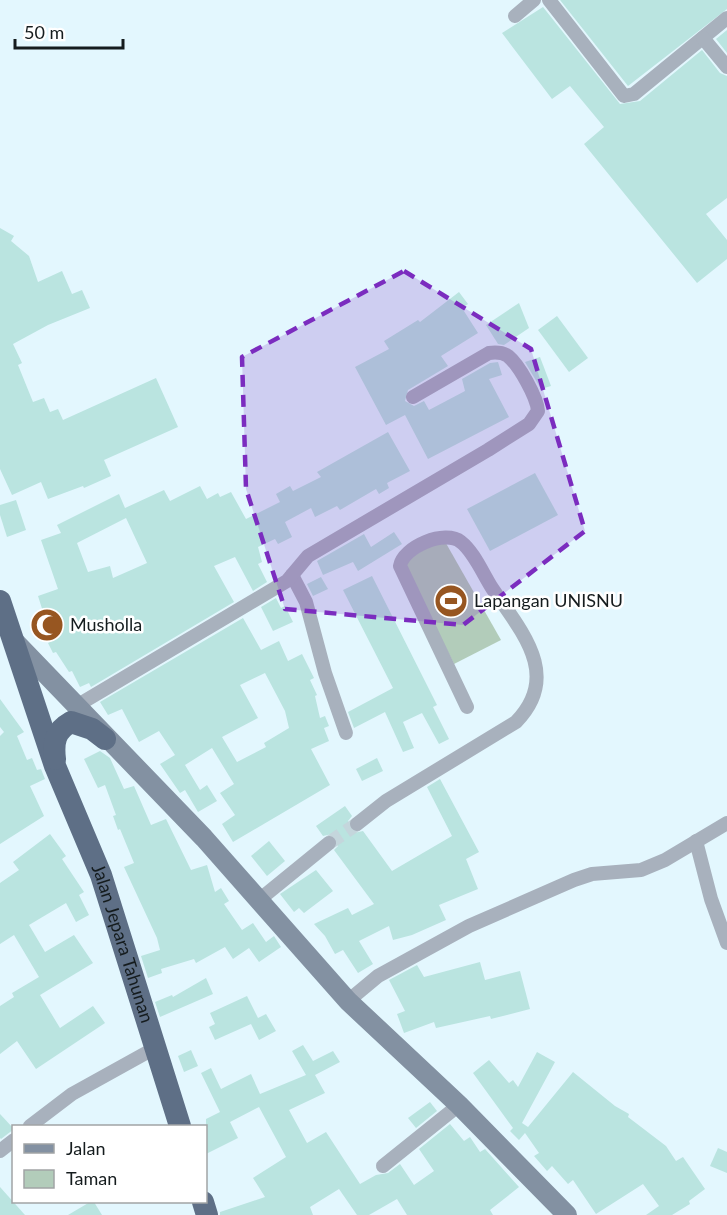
<svg xmlns="http://www.w3.org/2000/svg" width="727" height="1215" font-family="Lato,sans-serif">
  <rect width="100%" height="100%" fill="#e3f7fe"/>
  <polygon fill="#b2ccba" points="443,538 501,640 454,664 403,562"/>
  <g fill="#bae4e0" fill-rule="evenodd">
    <polygon points="560,0 727,0 727,9 628,86"/>
    <polygon points="543,7 620,104 640,101 702,50 720,73 727,76 727,198 706,214 727,240 727,259 697,283 584,144 604,127 570,86 552,99 502,33"/>
    <polygon points="727,30 727,53 716,39"/>
    <polygon points="0,228 14,236 11,241 29,256 38,282 62,271 72,294 82,290 90,308 48,325 13,344 22,363 18,365 33,402 44,398 50,412 58,409 63,420 156,378 178,427 104,460 111,476 84,488 83,486 48,499 41,482 12,495 0,469"/>
    <polygon points="459,292 468,304 462,308 478,333 441,356 448,366 408,390 405,401 414,406 424,401 429,410 465,391 462,379 490,363 498,362 502,375 489,379 509,417 428,459 405,415 386,425 355,367 389,349 384,341 418,320 420,322"/>
    <polygon points="519,303 529,328 504,345 498,344 486,325"/>
    <polygon points="557,316 588,358 569,372 538,330"/>
    <polygon points="540,357 551,386 541,389 525,362"/>
    <path d="M388,432l22,39 -23,12 2,5 -10,6 -3,-5 -36,21 -3,-4 -22,11 -4,-9 -26,14 7,15 -14,7 -3,-5 -17,8 4,15 -4,2 9,18 -14,9 -18,-34 -21,9 20,36 -143,85 -2,-4 -9,4 -8,-16 -3,1 -13,-20 -3,1 -5,-10 8,-4 -9,-21h-2l-7,-22 20,-7 -17,-49 20,-7 -4,-8 62,-31 6,14 39,-18 6,11 30,-15 7,13 11,-6 2,4 11,-5 15,27 34,-17 -4,-8 14,-8 3,5 28,-14 -4,-5zM126,518l21,45 -34,15 -3,-12 -22,6 -11,-29z"/>
    <polygon points="535,473 558,515 490,551 467,509"/>
    <polygon points="16,500 26,530 7,537 0,515 0,505"/>
    <polygon points="394,532 402,544 358,571 353,562 323,575 317,561 364,534 371,547"/>
    <polygon points="372,576 437,705 433,707 449,739 439,744 422,713 403,722 414,748 403,752 385,712 354,728 348,712 393,688 343,590"/>
    <polygon points="321,577 328,589 313,596 307,584"/>
    <polygon points="276,598 281,608 285,606 293,622 273,631 261,607"/>
    <path d="M243,618l18,32 18,-9 9,20 14,-7 12,24 -4,2 7,15 -2,1 5,22 5,-2 4,10 -5,2 5,13 -18,8 19,36 -97,57 -11,-18 13,-9 -15,-22 14,-9 -22,-36 -27,17 15,25 7,-5 10,16 -19,11 -13,-22 -5,3 -20,-29 15,-9 -16,-24 -20,11 -17,-33 -14,6 -8,-13zM265,673l20,38 4,17 -25,15 2,4 -29,15 -15,-25 36,-19 -18,-33z"/>
    <polygon points="0,699 24,732 17,736 27,760 32,758 37,770 41,769 45,779 30,786 44,816 0,844 0,736 4,732 0,727"/>
    <polygon points="100,751 110,758 124,789 134,786 151,825 166,819 191,870 207,865 215,892 221,888 229,901 224,904 242,930 253,923 266,942 274,936 281,947 259,962 249,948 233,959 225,947 196,963 194,959 161,969 162,973 148,978 141,956 160,950 157,938 124,867 134,863 120,829 118,830 113,816 116,815 105,785 98,788 84,759"/>
    <polygon points="377,758 383,771 362,781 356,769"/>
    <polygon points="440,779 479,852 466,859 478,889 439,905 446,920 412,935 393,940 389,926 359,941 373,964 358,973 343,950 335,954 325,936 314,924 348,908 352,915 374,904 334,850 338,846 336,838 332,834 323,836 316,826 345,806 352,816 348,821 350,829 354,833 363,831 392,871 452,836 427,787"/>
    <polygon points="50,834 66,856 62,859 84,892 79,895 89,915 76,922 66,903 29,925 45,952 74,935 93,963 40,995 60,1028 93,1006 105,1023 36,1069 17,1041 0,1054 0,1006 14,997 12,993 39,977 14,935 0,944 0,883 19,870 13,862"/>
    <polygon points="269,841 285,861 267,876 251,856"/>
    <polygon points="316,870 333,891 304,913 299,908 294,912 280,894"/>
    <polygon points="480,962 485,980 520,971 530,1009 491,1019 490,1016 436,1028 434,1022 404,1033 397,1014 405,1011 389,980 417,965 424,977"/>
    <polygon points="206,978 213,994 160,1017 155,1002 172,995 173,997"/>
    <polygon points="247,996 258,1018 266,1014 276,1031 259,1040 251,1024 215,1040 209,1027 215,1024 210,1013"/>
    <polygon points="303,1045 313,1061 333,1051 340,1062 315,1075 325,1093 289,1110 307,1143 326,1132 360,1184 376,1175 388,1173 400,1164 414,1185 434,1171 419,1149 450,1124 464,1141 470,1137 480,1152 485,1149 519,1187 490,1210 493,1215 407,1215 397,1199 369,1215 357,1215 339,1189 310,1207 313,1215 220,1215 220,1212 265,1197 253,1178 286,1157 259,1107 230,1122 238,1138 206,1154 206,1119 220,1112 201,1073 211,1068 221,1089 251,1074 260,1094 306,1075 292,1051"/>
    <polygon points="191,1050 198,1066 184,1072 178,1056"/>
    <polygon points="537,1052 555,1062 522,1123 528,1127 573,1072 615,1106 629,1114 628,1117 666,1146 676,1161 683,1157 705,1189 689,1201 690,1204 672,1215 646,1215 659,1206 643,1184 596,1214 573,1180 568,1184 552,1166 547,1171 534,1156 539,1153 525,1133 519,1140 510,1131 513,1128 473,1073 489,1060 509,1083 513,1080 518,1087"/>
    <polygon points="430,1102 437,1111 416,1128 408,1118"/>
    <polygon points="0,1114 14,1129 1,1139 0,1138"/>
    <polygon points="718,1148 727,1152 727,1173 710,1166"/>
    <polygon points="0,1187 25,1215 0,1215"/>
    <polygon points="90,1202 94,1202 102,1215 68,1215"/>
  </g>
  <g fill="none" stroke-linecap="round" stroke-linejoin="round">
    <polyline stroke="#c4d6dc" stroke-width="14" stroke-dasharray="14 7" stroke-linecap="butt" points="329,843 357,824"/>
    <g stroke="#a8b1bd" stroke-width="14">
      <polyline points="549,0 624,96 634,94 727,18"/>
      <polyline points="515,16 534,0"/>
      <polyline points="703,38 727,67"/>
      <polyline points="292,575 306,602 325,673 346,733"/>
      <path d="M78,705l209,-124 21,-25 180,-106 41,-26 9,-13c-1,-14 -19,-46 -30,-55 -6,-4 -12,-4 -19,-3l-76,44"/>
      <path d="M357,824l29,-23 130,-79c46,-47 5,-91 -24,-134 -9,-14 -18,-36 -31,-46 -16,-13 -58,5 -61,24l67,141"/>
      <polyline points="696,841 711,899 727,943"/>
      <polyline points="259,900 329,843"/>
      <polyline points="348,1001 378,976 469,926 574,880 592,874 641,870 665,860 727,823"/>
      <polyline points="30,1126 72,1094 155,1048"/>
      <polyline points="0,1151 14,1140"/>
      <polyline points="383,1166 459,1105"/>
    </g>
    <polyline stroke="#8391a2" stroke-width="20" points="16,643 204,838 348,1001 459,1105 567,1215"/>
    <g stroke="#5e6f86" stroke-width="22">
      <path id="s1" d="M0,601l55,165 46,109 79,251"/>
      <path d="M55,759c-2,-17 0,-28 16,-37l21,7 13,10"/>
      <polyline points="203,1202 207,1215"/>
    </g>
  </g>
  <path fill="#7b2cbf" fill-opacity="0.2" stroke="#7b2cbf" stroke-width="4.5" stroke-dasharray="12 8" stroke-linejoin="round" d="M404,271l127,78 54,182 -122,94 -178,-16 -39,-120 -4,-132z"/>
  <defs>
    <symbol id="stadium-disc" viewBox="-11 -11 22 22"><circle r="9.5" fill="#975621" stroke="#fff"/><path d="M0-5a6.5 5 0 1 0 0 10a6.5 5 0 1 0 0-10ZM-3.5-1.8h7v3.6h-7Z" fill="#fff"/></symbol>
    <symbol id="mosque-disc" viewBox="-11 -11 22 22"><circle r="9.5" fill="#975621" stroke="#fff"/><path d="M3.5-4.9A6 6 0 1 0 3.5 4.9A5 5 0 1 1 3.5-4.9Z" fill="#fff"/></symbol>
  </defs>
  <g fill-rule="evenodd">
    <use href="#stadium-disc" x="432" y="582" width="38" height="38"/>
    <use href="#mosque-disc" x="28" y="606" width="38" height="38"/>
  </g>
  <g text-anchor="middle" stroke-width="5" stroke-linejoin="round" paint-order="stroke">
    <g font-size="18" fill="#151c1e" stroke="#fff" text-anchor="start">
      <text x="474" y="607">Lapangan UNISNU</text>
      <text x="70" y="631">Musholla</text>
    </g>
    <g font-size="18" fill="#151c1e" stroke="#fff">
      <text dy="6" stroke="none"><textPath href="#s1" startOffset="364">Jalan Jepara Tahunan</textPath></text>
    </g>
  </g>
  <rect x="12" y="1125" width="195" height="78" fill="#ffffff" stroke="#a1a4a5" stroke-width="1.5"/>
  <rect x="24" y="1144" width="30" height="9" fill="#8391a2" stroke="#a1a4a5" stroke-width="1.5"/>
  <text x="66" y="1155" font-size="18" fill="#151c1e">Jalan</text>
  <rect x="24" y="1170" width="30" height="18" fill="#b2ccba" stroke="#a1a4a5" stroke-width="1.5"/>
  <text x="66" y="1185" font-size="18" fill="#151c1e">Taman</text>
  <path d="M15 39v9h108v-9" fill="none" stroke="#151c1e" stroke-width="3"/>
  <text x="24" y="39" font-size="18" fill="#151c1e" stroke="#ffffff" stroke-width="4.5" paint-order="stroke">50 m</text>
</svg>
